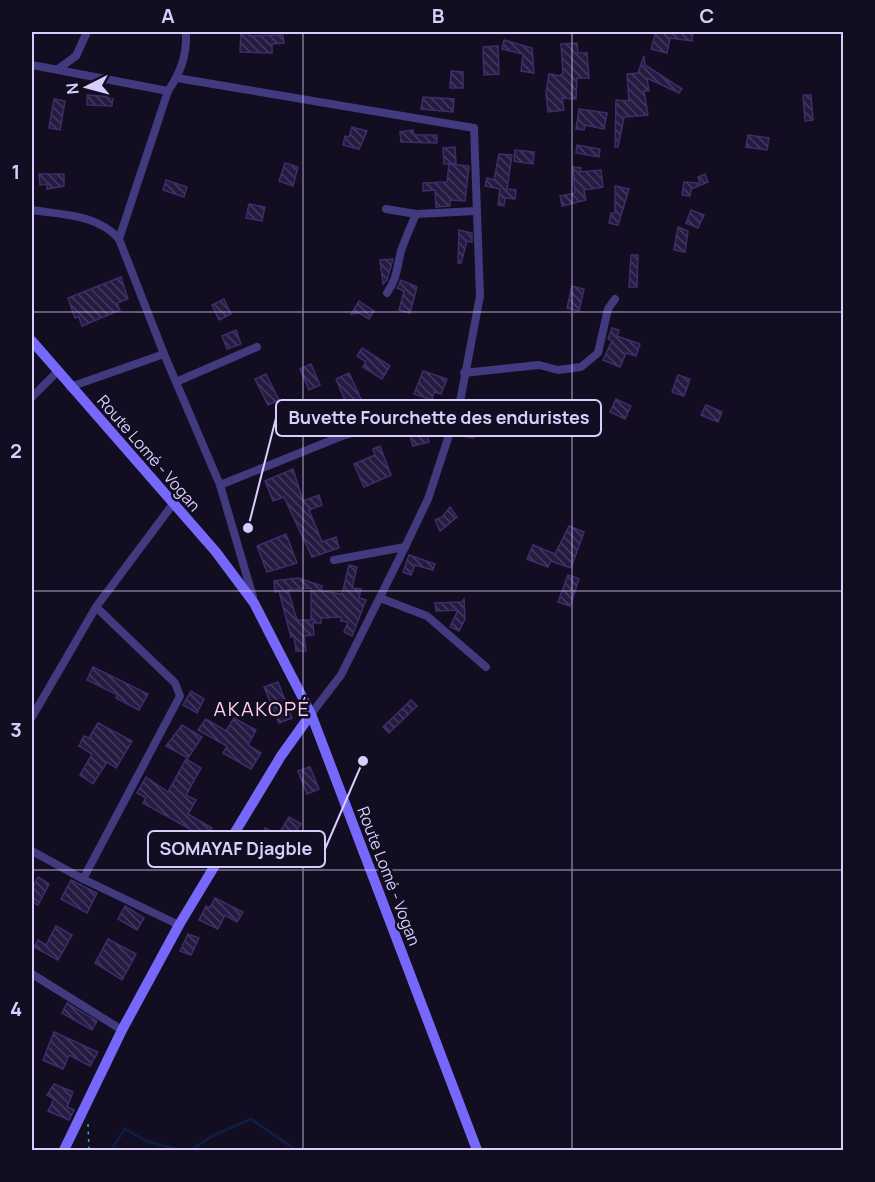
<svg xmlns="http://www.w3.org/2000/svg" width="875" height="1182" font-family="Manrope,sans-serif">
  <defs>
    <pattern id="building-back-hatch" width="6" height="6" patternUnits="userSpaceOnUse" patternTransform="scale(1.5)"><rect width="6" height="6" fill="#251a40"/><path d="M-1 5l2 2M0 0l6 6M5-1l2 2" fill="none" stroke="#443a5d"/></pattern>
  </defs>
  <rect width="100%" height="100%" fill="#120d20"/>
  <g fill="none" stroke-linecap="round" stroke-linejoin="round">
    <g stroke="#0d1c40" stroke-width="3">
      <polyline points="111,1150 125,1129 146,1141 181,1150"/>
      <polyline points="191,1150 214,1135 251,1119 296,1150"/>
    </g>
  </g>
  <g fill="url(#building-back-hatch)" stroke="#3e2d6c" stroke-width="1.5" fill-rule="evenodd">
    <polygon points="241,32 250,32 249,36 283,35 284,43 272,44 272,53 240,52"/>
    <polygon points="656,32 693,32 692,41 670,38 667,53 651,49"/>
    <polygon points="504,40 532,48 534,73 521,71 523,54 502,49"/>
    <polygon points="577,43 578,53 587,53 589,78 577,78 576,99 562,98 564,110 548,112 546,94 549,74 560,76 563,73 561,44"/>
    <polygon points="498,46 499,74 484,75 483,47"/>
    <polygon points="644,56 645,65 682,89 679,93 647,78 649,91 644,91 648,115 624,117 618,147 615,147 616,100 629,101 627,74 638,73"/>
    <polygon points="451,71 463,72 463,88 450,88"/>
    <polygon points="87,95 113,97 112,106 87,105"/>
    <polygon points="803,95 811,95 813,120 805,121"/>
    <polygon points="423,97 454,99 453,112 421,109"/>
    <polygon points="54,99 65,101 60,130 49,128"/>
    <polygon points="579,109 607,113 604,129 585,125 584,130 576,129"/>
    <polygon points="352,127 367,131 359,149 343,145 345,136 349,137"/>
    <polygon points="413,130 414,135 437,135 437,143 401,142 400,132"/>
    <polygon points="748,135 769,138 767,150 746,147"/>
    <polygon points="577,145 600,149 599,157 576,153"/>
    <polygon points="455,147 456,163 444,164 443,148"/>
    <polygon points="515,150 534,152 533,164 514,161"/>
    <polygon points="499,154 512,155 507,189 516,190 515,199 505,198 504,206 498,205 500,189 485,186 487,178 494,180"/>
    <polygon points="285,163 298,167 293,186 279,181"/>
    <polygon points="449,164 469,166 465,201 450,200 450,206 436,207 435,190 423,191 423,183 447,182"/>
    <polygon points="573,167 581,168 580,172 601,170 603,187 584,190 586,200 562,206 560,196 575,193"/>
    <polygon points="39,174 64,174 64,186 47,189 47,184 40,185"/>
    <polygon points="705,174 708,182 691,189 690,196 682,195 684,182 700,183 698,177"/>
    <polygon points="166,180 187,187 184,197 163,190"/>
    <polygon points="615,186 629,189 618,225 609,223 611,213 615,213"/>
    <polygon points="249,204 265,207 262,221 246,218"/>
    <polygon points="691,210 704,215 698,228 686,223"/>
    <polygon points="678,227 688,231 685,252 674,250"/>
    <polygon points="459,230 472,233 472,242 467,241 461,263 458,263"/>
    <polygon points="631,255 638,255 637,287 629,287"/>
    <polygon points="393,259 387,280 383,284 380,260"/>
    <polygon points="121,277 128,299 117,303 120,310 82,326 79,317 75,318 68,298"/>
    <polygon points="401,280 417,287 410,313 399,310 404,291 397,288"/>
    <polygon points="572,286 584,289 579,311 567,308"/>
    <polygon points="224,299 231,314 219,320 212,305"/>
    <polygon points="359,301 374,311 369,319 359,313 351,314"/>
    <polygon points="612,328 619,330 617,336 640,344 636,356 626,353 620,367 603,360 612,341 608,339"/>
    <polygon points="236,330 241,344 227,349 222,336"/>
    <polygon points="362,348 390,366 382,379 363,367 366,362 357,356"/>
    <polygon points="311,364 320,385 309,390 300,369"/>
    <polygon points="423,371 447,379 441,394 434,392 432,400 414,394"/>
    <polygon points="349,373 368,414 353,420 336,379"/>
    <polygon points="266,374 279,400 268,405 255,379"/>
    <polygon points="678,375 690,379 684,396 672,392"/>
    <polygon points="616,399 631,406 625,419 610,412"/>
    <polygon points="470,401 482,404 474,438 466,437 471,416 467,415"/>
    <polygon points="706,405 722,412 718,422 701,415"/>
    <polygon points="423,419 429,442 413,446 406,424"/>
    <polygon points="380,446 391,475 364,487 354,464 375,455 373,449"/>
    <polygon points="293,469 303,501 319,495 322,505 309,510 322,542 336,537 339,548 312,557 284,497 273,501 265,481"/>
    <polygon points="450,507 457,517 440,531 435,520 442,517"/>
    <polygon points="569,526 584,532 571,568 551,561 548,567 527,559 533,545 555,554"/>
    <polygon points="286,534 297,563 267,572 257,546"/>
    <polygon points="409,555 435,564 433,570 415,565 411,575 403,572"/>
    <path d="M349,565l8,2 -5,21 9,1 -2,9 7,2 -14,36 -8,-4 4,-10 -7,-1v-4l-20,1v5h-8l1,12 -10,1 2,15h-10l-2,-15 -3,1 -12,-46 -4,1 -1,-11 24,-3 24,8 -1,5 21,3zM311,588v32h-14l-9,-30z"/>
    <polygon points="568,575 579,579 570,606 558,602"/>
    <polygon points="464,599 465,619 459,631 450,627 458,610 436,611 435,603 462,602"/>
    <polygon points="93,667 148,694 139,710 116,698 118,695 87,680"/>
    <polygon points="278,682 292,718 279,723 264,687"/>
    <polygon points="191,691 204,699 197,713 183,705"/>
    <polygon points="411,700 417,706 389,733 383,727"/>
    <polygon points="234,718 256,730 248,745 261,753 251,769 223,753 227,746 198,730 206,719 226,731"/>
    <polygon points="98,723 132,741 116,768 107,762 93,784 80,775 92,754 79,746 84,736 89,738"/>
    <polygon points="182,725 202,737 188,758 166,746"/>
    <polygon points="186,759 201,768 186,795 196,800 188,814 212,828 206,838 143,803 146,798 137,793 146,777 168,792"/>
    <polygon points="310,767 319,789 307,794 298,771"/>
    <polygon points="289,817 301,824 280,856 257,844 265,828 278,835"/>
    <polygon points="38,877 49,884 38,905 32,902 32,890"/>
    <polygon points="71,880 97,893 87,913 61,899"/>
    <polygon points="215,898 243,912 237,922 225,915 218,929 199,920 206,906 210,908"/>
    <polygon points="125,906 144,918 137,930 118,919"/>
    <polygon points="56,926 72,935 58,960 34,947 38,940 46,945"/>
    <polygon points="188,934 199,938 191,955 180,951"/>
    <polygon points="108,939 136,954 122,980 95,963"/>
    <polygon points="67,1003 97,1021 92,1030 62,1013"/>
    <polygon points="54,1032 98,1052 90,1066 69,1055 63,1069 43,1060"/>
    <polygon points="54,1084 73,1092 67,1107 74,1110 69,1120 48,1111 54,1099 47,1095"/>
  </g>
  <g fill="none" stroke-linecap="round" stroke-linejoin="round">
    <polyline stroke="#31adae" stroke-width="1.5" stroke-dasharray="3 4.5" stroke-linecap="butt" points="88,1124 89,1150"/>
    <g stroke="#413a7e" stroke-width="8">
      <polyline points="32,65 168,91"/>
      <polyline points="58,69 76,56 87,32"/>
      <polyline points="177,78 474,128 480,296 460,402 428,499 405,547 341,675 311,714"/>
      <polyline points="386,209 416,214 476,211"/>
      <path d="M32,210c31,5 65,4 87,29l45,115 56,131 33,112"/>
      <path d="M119,239l49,-148c13,-19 19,-36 18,-59"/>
      <path d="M387,293c10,-14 10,-26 14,-42 4,-12 10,-25 15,-37"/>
      <polyline points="464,373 539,365 558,370 581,367 598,353 608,309 615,299"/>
      <polyline points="176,382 257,347"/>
      <polyline points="70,387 164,354"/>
      <polyline points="32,397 57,372"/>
      <polyline points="220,485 342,436 460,402"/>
      <polyline points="334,560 405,547"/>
      <polyline points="380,598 427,616 486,667"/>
      <polyline points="32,717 96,607 173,504"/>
      <polyline points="32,851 83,879 180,696 175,683 96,607"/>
      <polyline points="83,879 179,925"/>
      <polyline points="32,974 122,1030"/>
    </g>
    <g stroke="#7668fb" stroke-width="10">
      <polyline points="32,341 216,552 254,603 311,714 477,1150"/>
      <polyline points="64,1150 122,1030 179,925 281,756 311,714"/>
    </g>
  </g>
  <path fill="none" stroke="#d7cefe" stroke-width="1.5" stroke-opacity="0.55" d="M303,32v1118M572,32v1118M32,312h812M32,591h812M32,870h812"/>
  <g text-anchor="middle" stroke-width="5" stroke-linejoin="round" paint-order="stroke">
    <g font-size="16" fill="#d7cefe" stroke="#120d20">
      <text transform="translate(149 453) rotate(49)" y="6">Route Lomé - Vogan</text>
      <text transform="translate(389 876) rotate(69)" y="6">Route Lomé - Vogan</text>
    </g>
    <g font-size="20" letter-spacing="1.5" fill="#fed0ea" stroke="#120d20">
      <text x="262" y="716">AKAKOPÉ</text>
    </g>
  </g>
  <path fill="none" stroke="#d7cefe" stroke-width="2" d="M248 528L276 418M363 761L325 849"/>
  <g fill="#d7cefe" stroke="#120d20" stroke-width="2">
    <circle cx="248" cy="528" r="6"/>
    <circle cx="363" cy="761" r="6"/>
  </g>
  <g fill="#120d20" stroke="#d7cefe" stroke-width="2">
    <rect x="276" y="400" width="325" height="36" rx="6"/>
    <rect x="148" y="831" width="177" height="36" rx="6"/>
  </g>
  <g font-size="18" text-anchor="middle" font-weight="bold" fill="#d7cefe">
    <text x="439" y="424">Buvette Fourchette des enduristes</text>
    <text x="236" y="855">SOMAYAF Djagble</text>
  </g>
  <rect width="875" height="1182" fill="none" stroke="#120d20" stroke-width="66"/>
  <g transform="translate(87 87) rotate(264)" stroke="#120d20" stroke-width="4.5" paint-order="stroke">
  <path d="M0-4.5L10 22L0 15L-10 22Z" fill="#d7cefe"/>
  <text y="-9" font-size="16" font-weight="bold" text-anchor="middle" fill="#d7cefe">N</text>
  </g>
  <rect x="33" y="33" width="809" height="1116" fill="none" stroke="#d7cefe" stroke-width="2"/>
  <g font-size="20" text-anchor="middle" font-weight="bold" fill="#d7cefe">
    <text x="168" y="23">A</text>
    <text x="438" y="23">B</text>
    <text x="707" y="23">C</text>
    <text x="16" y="179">1</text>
    <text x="16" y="458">2</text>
    <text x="16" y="737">3</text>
    <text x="16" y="1016">4</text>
  </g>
</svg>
